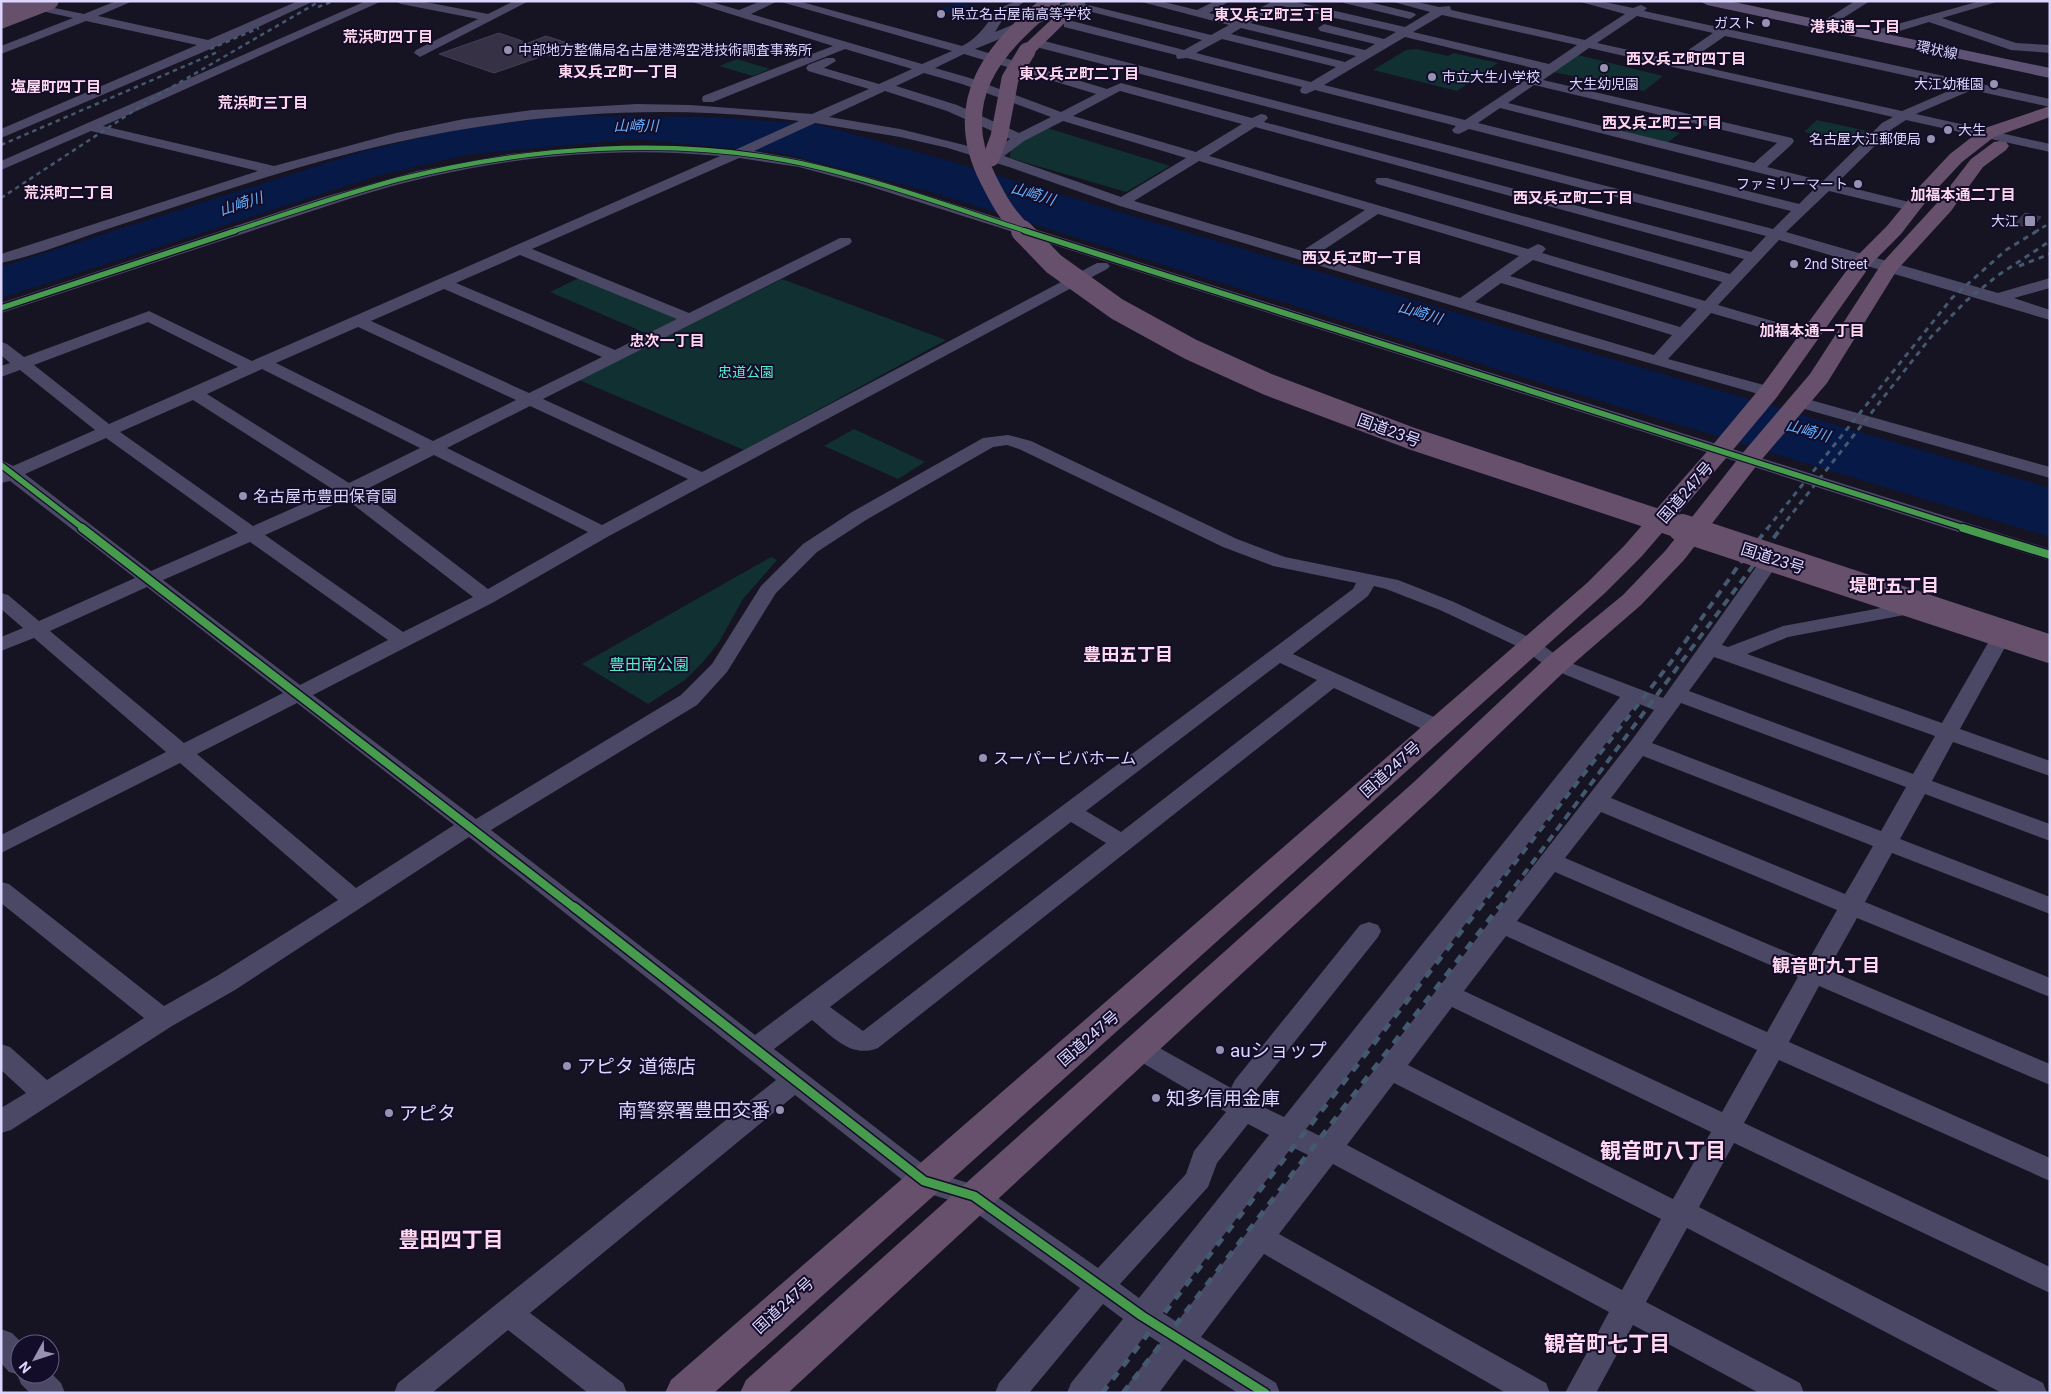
<svg xmlns="http://www.w3.org/2000/svg" width="2051" height="1394" font-family="Roboto,'Noto Sans JP',sans-serif">
  <rect width="100%" height="100%" fill="#161323"/>
  <g fill="#113032">
    <polygon points="1416,49 1448,56 1454,53 1498,63 1457,91 1373,70 1406,50"/>
    <polygon points="1578,55 1663,76 1644,91 1553,72"/>
    <polygon points="737,59 770,69 753,76 719,66"/>
    <polygon points="1817,120 1872,132 1859,145 1804,132"/>
    <polygon points="1638,122 1680,133 1668,142 1623,132"/>
    <polygon points="1044,127 1170,166 1126,192 1010,158 1011,147"/>
    <polygon points="581,277 683,319 650,335 550,292"/>
    <polygon points="782,279 946,340 744,450 579,380"/>
    <polygon points="854,429 925,462 898,479 824,446"/>
    <polygon points="771,557 777,560 743,599 719,642 703,662 685,680 648,704 582,664"/>
  </g>
  <g fill="#071a47">
    <polygon points="958,2 978,7 958,15 938,10"/>
    <polygon points="565,116 717,117 820,125 939,158 1527,334 2050,488 2050,537 1551,386 931,192 782,153 636,139 470,154 376,176 1,298 1,267 361,152 457,129"/>
  </g>
  <g fill="#363145" stroke="#433e58">
    <polygon points="499,33 528,43 546,36 577,46 550,56 546,55 494,73 439,54"/>
    <polygon points="2025,213 2041,217 2031,228 2015,224"/>
  </g>
  <g fill="none" stroke-linecap="round" stroke-linejoin="round">
    <g fill="#4a4864" fill-rule="evenodd">
      <polygon points="20,1 84,14 116,1 133,1 98,16 208,40 298,1 314,1 215,47 1,138 1,129 197,45 86,21 1,54 1,46 73,18 19,6 17,4"/>
      <path d="M366,1h16l-279,125 171,40 122,-33 68,-14 68,-9 105,-6 53,1 122,9 57,-25 -61,-18 -2,-3 2,-3 18,-7h8l2,3 -12,7 55,16 33,-15 -67,-20 -132,53h-10l-1,-3 1,-3 130,-50 -144,-45h19l31,9 22,-9h17l-27,13 171,50 30,-13 -174,-50h20l164,45c28,-13 29,-45 63,-45l-22,18 -8,13 76,-31h17l-4,3 127,31 18,-10 -91,-24h22l37,9 18,-9h15l-21,12 29,7 35,-19h19l113,26 25,-15 -40,-11h23l26,6 11,-1 1,4 134,30 40,-26 -48,-13h23l33,7 8,-3 6,3 -3,3 406,88v8l-78,-17 -54,23 -2,1 134,30v8l-144,-32 -14,9 -56,55 81,20 2,3 -2,3 -5,1 -83,-20 -43,41 212,61 52,-15v10l-36,10 36,12v10l-271,-80 -61,65 98,29 2,3 -2,3h-12l-93,-27 -43,46 107,29 2,4 -2,4 -6,1 -218,-62 -431,-129 -108,-38 -64,-20 -48,-11 -85,-14 -61,28 45,8 73,19 1178,371v12l-1188,-377 -63,-17 -60,-9 -207,91 157,64 151,-75h10l2,3 -2,3 -307,155 159,73 395,-209h10l3,3 -3,3 -498,267 -115,66 -181,93 163,124 205,-124 31,-31 49,-78 42,-42 49,-32 131,-74 25,-3 23,6 206,98 48,18 113,23 56,22 83,39 26,19 100,38 98,-138c10,-3 30,2 37,11l-3,4 -7,2 -16,-5 -50,73 6,2 55,-21 125,-23 7,2 3,4 -3,4 -127,24 -41,17 195,69 50,-87 7,-2 7,2 3,4 -49,89 90,32v15l-97,-34 -21,39 118,43v17l-125,-47 -25,45 150,58v17l-158,-61 -27,49 185,76v19l-193,-79 -29,52 222,94v21l-231,-99 -30,56 261,116v23l-271,-121 -35,63 306,144v26l-316,-150 -35,64 344,176 4,10h-45l-315,-165 -41,74 154,81 4,10h-45l-126,-68 -37,68h-31l44,-81 -276,-148 -54,70 267,149 4,10h-44l-242,-139 -63,83 75,46 4,10h-42l-54,-34 -25,34h-34l4,-10 31,-40 -14,-9 -45,59h-34l4,-10 52,-64 -20,-15 -74,89h-34l4,-10 81,-95 -115,-83 -51,-16 -119,-94 -265,218 93,70 4,10h-39l-80,-63 -76,63h-38l4,-10 378,-303 -307,-243 -234,153 -63,36 -161,104 -10,3v-25l25,-15 -25,-23v-26l9,3 37,33 97,-62 -143,-115v-21l8,2 155,122 53,-30 121,-76 -158,-137 -179,90v-18l165,-83 -132,-114 -33,13v-14l22,-9 -22,-19v-16l7,2 31,26 96,-43 -125,-97 -9,2v-23l12,6 82,-36 -75,-60 -19,7v-11l9,-3 -9,-8v-13l6,2 17,13 125,-46 103,50 468,-205c-123,-12 -251,5 -368,42l-351,115v-10l323,-106 93,-26 92,-17 49,-5 100,-4 77,5 64,-29c-180,-24 -360,2 -532,56 -57,18 -114,37 -172,56 -31,11 -62,23 -94,30v-9l257,-83 -167,-40 -90,39v-9zM1282,6l114,26 -12,7 -60,-15 -6,4 2,3 55,13 -10,6 -115,-27zM1076,8l126,32 -18,10 -116,-30 -4,1v6l112,28 1,4 10,-1 115,29 -2,3 1,3 5,1 9,-4 141,36 -4,4 2,3 5,1 10,-5 322,82 -18,18 -725,-187 -4,-1 -6,4 2,3 726,188 -15,16 -487,-130 4,-4 -2,-3 -5,-1 -9,4 -131,-35 -14,6 -132,-40zM1442,15l135,30 -28,19 -136,-32zM1637,16l76,17 -39,27 -77,-17zM1241,28l115,28 -11,6 -114,-28zM1725,36l233,51 -56,24 -216,-48zM1405,37l136,33 -76,50 -141,-35zM1222,39l114,28 -25,15 -115,-29zM1589,48l304,69 -11,6 -59,58 -56,-14 25,-23 2,-3 -2,-3 -249,-58zM964,54l132,40 -35,18 -91,-34 -35,-10zM924,73l38,11 89,33 -32,16 -62,-28 -61,-19zM1534,85l243,58 -23,20 -246,-60zM885,91l62,20 63,28 -18,13 -92,-23 -71,-12zM1120,91l122,33 -46,28 -123,-36zM1500,108l316,79 -17,17 -321,-81zM1063,121l123,37 -65,39 -117,-41 20,-15zM1255,127l489,132 -14,15 -343,-96h-10l-2,3 2,3 345,98 -17,19 -163,-48 4,-4 -3,-3 -5,-2 -10,5 -319,-93zM1199,161l166,49 -63,41 -168,-50zM1378,214l141,42 -59,42 -144,-43zM520,255l157,64 -62,31 -159,-67zM1533,260l164,49 -17,18 -170,-51zM1501,283l171,52 -18,20 -179,-53zM444,289l158,68 -73,36 -158,-72zM148,322l90,45 -129,57 -75,-59zM358,327l158,73 -83,41 -157,-78zM262,369l158,79 -71,35 -142,-89zM193,400l141,90 -81,36 -133,-94zM530,406l158,73 -86,46 -155,-77zM106,438l132,95 -87,38 -126,-97zM1007,445l12,4 204,98 50,19 83,17 -3,6 -598,446 -264,-205 206,-125 30,-33 49,-79 41,-41 49,-32 127,-73zM434,455l154,77 -100,57 -127,-97zM346,499l127,98 -70,35 -138,-97zM250,542l138,98 -88,45 -137,-105zM1374,586l12,3 54,21 83,39 26,19 71,29 -336,420 -27,-13v-15l121,-152 3,-6 -3,-6 -9,-3 -9,3 -125,155 -4,8 -84,-47 -9,-3 -9,3 -4,7 4,7 97,57 -32,39 -8,23 -88,94 -114,-80 -51,-16 -159,-123 38,-29c20,16 39,39 66,28l456,-360 95,44 8,2 8,-2 3,-5 -3,-5 -152,-68 75,-58zM147,587l136,106 -99,50 -134,-112zM1714,657l221,79 -22,38 -224,-83zM1280,663l37,17 -196,152 -35,-21zM297,703l157,122 -98,63 -159,-134zM1637,703l17,7 -23,31 -309,396 -16,-8zM1681,703l225,84 -25,44 -229,-88zM1643,756l230,90 -28,48 -234,-96zM1601,812l236,98 -29,51 -243,-103zM1071,822l35,21 -243,188 -33,-24zM1555,872l243,105 -31,55 -250,-111zM1506,936l251,114 -35,62 -258,-121zM1452,1007l259,125 -38,67 -265,-134zM1394,1083l267,136 -39,71 -275,-145zM1248,1124l21,11 -130,163 -19,-14 88,-97 9,-24zM1292,1147l16,8 -131,167 -14,-9z"/>
      <polygon points="395,1 420,1 488,14 514,1 529,1 420,57 414,53 416,50 478,19 401,4"/>
      <polygon points="1342,1 1365,1 1414,13 1416,15 1410,19 1344,3"/>
      <polygon points="1855,1 1870,1 1832,25 1824,25 1822,22"/>
      <polygon points="1980,1 2000,1 1942,18 2016,43 2050,45 2050,53 2011,50 1929,22 1880,37 1874,33 1876,30"/>
      <polygon points="1800,397 2050,467 2050,478 1794,406 1791,402 1794,398"/>
      <polygon points="1,1329 12,1333 23,1344 20,1344 20,1374 50,1374 50,1372 61,1383 65,1393 30,1393 21,1384 17,1374 9,1372 1,1363"/>
    </g>
    <polygon fill="#5f5375" fill-rule="evenodd" points="1700,1 1729,1 2050,68 2050,78 1707,5"/>
    <g fill="#67506b" fill-rule="evenodd">
      <polygon points="5,1 26,1 24,4 1,12 1,3"/>
      <polygon points="1074,1 1079,3 1082,6 1079,9 1033,54 1021,54 1019,51 1021,48 1069,3"/>
      <polygon points="2050,106 2050,117 1994,137 1962,162 1931,195 1901,234 1872,263 1777,397 1727,457 1642,556 1605,593 714,1393 665,1393 671,1380 1587,583 1624,546 1711,447 1761,387 1858,255 1887,226 1919,187 1950,154 1982,129"/>
      <polygon points="2000,141 2006,142 2009,146 2006,150 1983,167 1951,211 1897,270 1827,383 1757,465 1684,560 1641,605 1566,670 1435,795 788,1393 740,1393 746,1380 1415,781 1546,658 1623,595 1666,550 1741,455 1810,374 1882,263 1937,203 1971,159 1994,142"/>
    </g>
    <g stroke="#44586e" stroke-width="2.5" stroke-dasharray="4.5 4" stroke-linecap="butt">
      <polyline points="318,7 334,1"/>
      <polyline points="210,49 259,28"/>
      <polyline points="1,145 220,51"/>
      <polyline points="1,198 158,95 320,1"/>
      <polyline points="2035,232 2050,223"/>
    </g>
    <g stroke="#44586e" stroke-width="3" stroke-dasharray="5.5 5" stroke-linecap="butt">
      <polyline points="2019,266 2050,254"/>
      <polyline points="1767,529 1952,298 2006,250 2037,231"/>
      <polyline points="1780,529 1931,337 1966,301 1997,276 2050,241"/>
    </g>
    <g stroke="#44586e" stroke-width="4" stroke-dasharray="8 6" stroke-linecap="butt">
      <polyline points="1479,909 1671,662 1741,562 1768,528"/>
      <polyline points="1498,909 1781,528"/>
    </g>
    <g stroke="#44586e" stroke-width="5" stroke-dasharray="9 8" stroke-linecap="butt">
      <polyline points="1102,1393 1480,907"/>
      <polyline points="1123,1393 1499,907"/>
    </g>
    <g stroke="#67506b" stroke-width="17">
      <polyline points="1,20 50,1"/>
      <polyline points="991,158 999,137 1010,79 1027,51"/>
      <path d="M1024,232c-18,-18 -25,-31 -36,-53 -39,-78 5,-131 64,-178"/>
    </g>
    <polyline stroke="#67506b" stroke-width="22" points="1022,231 1054,264 1117,309 1190,349 1267,384 1413,439 1685,529"/>
    <polyline stroke="#67506b" stroke-width="28" points="1682,528 2050,649"/>
    <defs>
      <path id="cycleway-far3" d="M231,232c56,-18 112,-38 169,-53 128,-32 271,-43 400,-16 78,17 154,45 229,69"/>
      <g id="cycleway-far2">
        <polyline points="1025,231 1967,529"/>
        <polyline points="1,308 235,231"/>
        <polyline points="1,465 84,529"/>
      </g>
      <g id="cycleway-far1">
        <polyline points="82,528 576,909"/>
        <polyline points="1963,528 2050,555"/>
      </g>
      <polyline id="cycleway" points="574,907 924,1181 974,1196 1142,1316 1265,1393"/>
    </defs>
    <use href="#cycleway-far3" stroke="#130d29" stroke-width="6"/>
    <use href="#cycleway-far2" stroke="#130d29" stroke-width="8"/>
    <use href="#cycleway-far1" stroke="#130d29" stroke-width="11"/>
    <use href="#cycleway" stroke="#130d29" stroke-width="12"/>
    <use href="#cycleway-far3" stroke="#469c4c" stroke-width="4.5"/>
    <use href="#cycleway-far2" stroke="#469c4c" stroke-width="5.5"/>
    <use href="#cycleway-far1" stroke="#469c4c" stroke-width="8"/>
    <use href="#cycleway" stroke="#469c4c" stroke-width="9"/>
  </g>
  <g fill="#9792b2" stroke="#130d29" stroke-width="2">
    <circle cx="941" cy="14" r="5"/>
    <circle cx="1766" cy="23" r="5"/>
    <circle cx="508" cy="50" r="5"/>
    <circle cx="1604" cy="68" r="5"/>
    <circle cx="1432" cy="77" r="5"/>
    <circle cx="1994" cy="84" r="5"/>
    <circle cx="1948" cy="130" r="5"/>
    <circle cx="1931" cy="139" r="5"/>
    <circle cx="1858" cy="184" r="5"/>
    <rect x="2024" y="215" width="12" height="12" rx="2.5"/>
    <circle cx="1794" cy="264" r="5"/>
    <circle cx="243" cy="496" r="5"/>
    <circle cx="983" cy="758" r="5"/>
    <circle cx="1220" cy="1050" r="5"/>
    <circle cx="567" cy="1066" r="5"/>
    <circle cx="1156" cy="1098" r="5"/>
    <circle cx="780" cy="1110" r="5"/>
    <circle cx="389" cy="1113" r="5"/>
  </g>
  <g text-anchor="middle" stroke-width="4" stroke-linejoin="round" paint-order="stroke">
    <g font-size="14" fill="#dcd6ff" stroke="#130d29" text-anchor="start">
      <text x="951" y="19">県立名古屋南高等学校</text>
      <text x="1756" y="28" text-anchor="end">ガスト</text>
      <text x="518" y="55">中部地方整備局名古屋港湾空港技術調査事務所</text>
      <text x="1442" y="82">市立大生小学校</text>
      <text x="1604" y="89" text-anchor="middle">大生幼児園</text>
      <text x="1984" y="89" text-anchor="end">大江幼稚園</text>
      <text x="1958" y="135">大生</text>
      <text x="1921" y="144" text-anchor="end">名古屋大江郵便局</text>
      <text x="1848" y="189" text-anchor="end">ファミリーマート</text>
      <text x="2019" y="226" text-anchor="end">大江</text>
      <text x="1804" y="269">2nd Street</text>
    </g>
    <g font-size="14" fill="#dcd6ff" stroke="#130d29">
      <text transform="translate(1937 50) rotate(12)" y="5">環状線</text>
    </g>
    <g font-size="14" fill="#55eccd" stroke="#130d29">
      <text x="746" y="377">忠道公園</text>
    </g>
    <g font-size="15" font-weight="bold" fill="#ffd8ef" stroke="#130d29">
      <text x="1274" y="20">東又兵ヱ町三丁目</text>
      <text x="1855" y="32">港東通一丁目</text>
      <text x="388" y="42">荒浜町四丁目</text>
      <text x="1686" y="64">西又兵ヱ町四丁目</text>
      <text x="618" y="77">東又兵ヱ町一丁目</text>
      <text x="1079" y="79">東又兵ヱ町二丁目</text>
      <text x="56" y="92">塩屋町四丁目</text>
      <text x="263" y="108">荒浜町三丁目</text>
      <text x="1662" y="128">西又兵ヱ町三丁目</text>
      <text x="69" y="198">荒浜町二丁目</text>
      <text x="1963" y="200">加福本通二丁目</text>
      <text x="1573" y="203">西又兵ヱ町二丁目</text>
      <text x="1362" y="263">西又兵ヱ町一丁目</text>
      <text x="1812" y="336">加福本通一丁目</text>
      <text x="667" y="346">忠次一丁目</text>
    </g>
    <g font-size="15" font-style="italic" fill="#64b0ff" stroke="#130d29">
      <text x="636" y="131">山崎川</text>
      <text transform="translate(1033 194) rotate(17)" y="5">山崎川</text>
      <text transform="translate(241 204) rotate(-18)" y="5">山崎川</text>
      <text transform="translate(1420 313) rotate(17)" y="5">山崎川</text>
      <text transform="translate(1808 431) rotate(16)" y="5">山崎川</text>
    </g>
    <g font-size="16" fill="#dcd6ff" stroke="#130d29">
      <text transform="translate(1389 430) rotate(20)" y="6">国道23号</text>
      <text transform="translate(1685 492) rotate(-49)" y="6">国道247号</text>
      <text transform="translate(1773 558) rotate(18)" y="6">国道23号</text>
      <text transform="translate(1390 769) rotate(-42)" y="6">国道247号</text>
      <text transform="translate(1088 1038) rotate(-41)" y="6">国道247号</text>
      <text transform="translate(783 1305) rotate(-42)" y="6">国道247号</text>
    </g>
    <g font-size="16" fill="#dcd6ff" stroke="#130d29" text-anchor="start">
      <text x="253" y="502">名古屋市豊田保育園</text>
      <text x="993" y="764">スーパービバホーム</text>
    </g>
    <g font-size="16" fill="#55eccd" stroke="#130d29">
      <text x="649" y="670">豊田南公園</text>
    </g>
    <g font-size="18" font-weight="bold" fill="#ffd8ef" stroke="#130d29">
      <text x="1894" y="592">堤町五丁目</text>
      <text x="1128" y="661">豊田五丁目</text>
      <text x="1826" y="972">観音町九丁目</text>
    </g>
    <g font-size="19" fill="#dcd6ff" stroke="#130d29" text-anchor="start">
      <text x="1230" y="1057">auショップ</text>
      <text x="577" y="1073">アピタ 道徳店</text>
      <text x="1166" y="1105">知多信用金庫</text>
      <text x="770" y="1117" text-anchor="end">南警察署豊田交番</text>
      <text x="399" y="1120">アピタ</text>
    </g>
    <g font-size="21" font-weight="bold" fill="#ffd8ef" stroke="#130d29">
      <text x="1663" y="1158">観音町八丁目</text>
      <text x="451" y="1247">豊田四丁目</text>
      <text x="1607" y="1351">観音町七丁目</text>
    </g>
  </g>
  <rect width="2051" height="1394" fill="none" stroke="#dcd6ff" stroke-width="5"/>
  <g transform="translate(35 1359) rotate(230)"><circle r="24" fill="#130d29" stroke="#635d7f"/>
  <path d="M0-4L9 19L0 12L-9 19Z" fill="#9792b2"/>
  <text y="-8" font-size="14" font-weight="bold" text-anchor="middle" fill="#dcd6ff">N</text>
  </g>
</svg>
